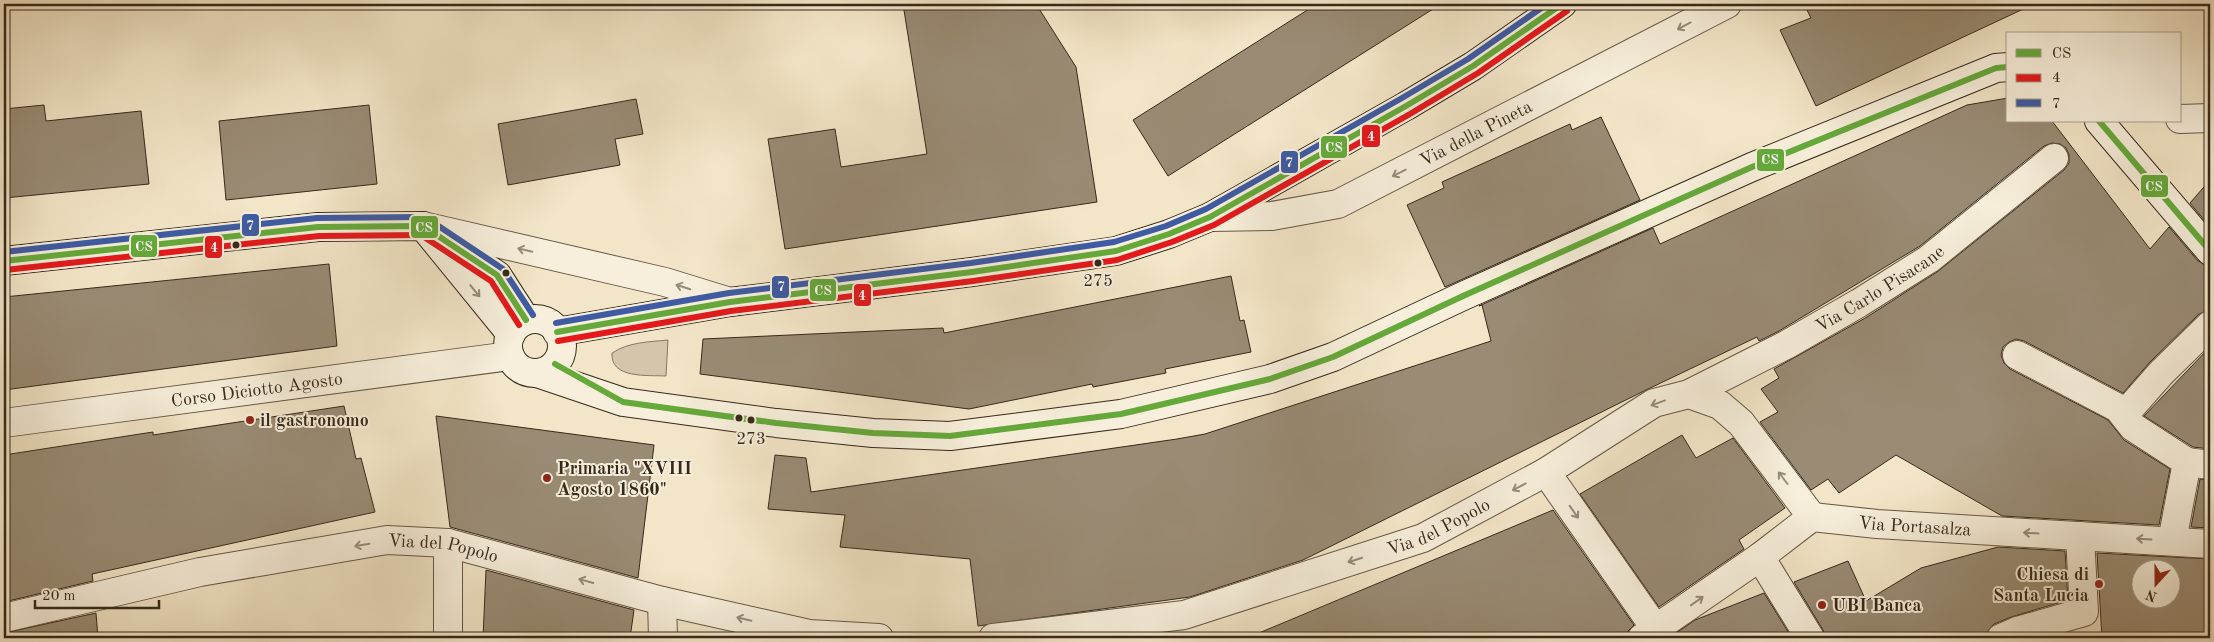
<svg xmlns="http://www.w3.org/2000/svg" width="2214" height="642" font-family="'Old Standard TT',serif">
  <rect width="100%" height="100%" fill="#f3e6c8"/>
  <filter id="stains"><feTurbulence type="fractalNoise" baseFrequency=".004" numOctaves="4"/><feColorMatrix values="0 0 0 0 .2 0 0 0 0 .09 0 0 0 0 .02 0 0 0 .5 -.17"/></filter>
  <radialGradient id="worn" r=".72"><stop offset=".6" stop-color="#630" stop-opacity="0"/><stop offset="1" stop-color="#630" stop-opacity=".3"/></radialGradient>
  <path fill="#d3c6aa" stroke="#857862" d="M668,340l-2,36c-18,-1 -56,3 -54,-23 17,-11 36,-11 56,-13z"/>
  <g fill="#998b74" stroke="#37291a" fill-rule="evenodd">
    <polygon points="903,4 1036,4 1076,67 1097,202 785,249 768,139 835,129 841,167 927,154"/>
    <polygon points="1317,4 1441,4 1168,176 1133,120"/>
    <polygon points="1804,4 2034,4 1816,106 1780,30 1811,18"/>
    <polygon points="2008,98 2008,121 2052,121 2150,249 2169,227 2198,261 2210,266 2210,310 2199,314 2150,362 2123,393 2024,341 2016,339 2009,342 2003,347 2001,355 2004,363 2010,369 2108,420 2124,440 2170,469 2159,525 2002,516 1896,455 1839,493 1828,479 1811,490 1760,422 1778,412 1761,389 1779,378 1774,369 1867,317 1937,272 2064,170 2069,163 2069,155 2066,148 2060,144 2052,143 2044,146 1920,246 1779,331 1759,341 1757,337 1646,390 1303,560 1190,597 978,626 970,559 840,547 845,515 768,509 775,455 806,458 811,492 1177,439 1205,434 1491,341 1482,305 1479,306 1653,228 1660,244 1967,105"/>
    <polygon points="636,99 643,134 615,139 620,165 508,185 498,124"/>
    <polygon points="44,105 46,121 141,111 149,184 4,198 4,109"/>
    <polygon points="369,105 377,184 226,200 219,121"/>
    <polygon points="1601,117 1640,200 1445,287 1407,205 1444,188 1442,182 1570,124 1572,130"/>
    <polygon points="2210,180 2210,227 2190,203"/>
    <polygon points="329,264 337,346 4,390 4,297"/>
    <polygon points="1231,276 1240,321 1244,320 1251,352 1165,369 1166,373 1093,387 1092,384 969,409 700,374 703,339 943,328 944,333"/>
    <polygon points="2210,347 2210,449 2193,447 2144,416"/>
    <polygon points="344,406 356,459 361,458 375,512 92,574 93,581 4,602 4,455 153,432 153,435"/>
    <polygon points="436,416 654,445 638,578 450,527"/>
    <polygon points="1682,435 1696,458 1733,438 1785,508 1739,540 1744,549 1659,607 1580,494"/>
    <polygon points="2200,479 2210,480 2210,528 2191,527"/>
    <polygon points="1553,510 1634,625 1628,631 1627,638 1247,638"/>
    <polygon points="1998,547 2065,551 2068,600 2011,617 1994,624 1986,634 1978,638 1826,638 1823,630 1794,582 1848,561 1866,601 1921,568"/>
    <path d="M2097,553l113,6v79h-108zM2142,570h30v30h-30z"/>
    <polygon points="486,570 634,610 630,638 483,638"/>
    <polygon points="1764,593 1792,638 1677,638 1676,633 1695,620"/>
    <polygon points="96,613 98,638 4,638 4,633"/>
  </g>
  <g fill="none" stroke-linecap="round" stroke-linejoin="round">
    <defs>
      <g id="street">
        <polyline points="2180,119 2210,118"/>
        <path id="s1" d="M1210,217l62,-1 66,-12 389,-200"/>
        <polyline points="423,226 665,282 730,302"/>
        <polyline points="2017,355 2118,408 2133,427 2187,462 2172,541"/>
        <path id="s2" d="M1689,394l97,-49 73,-42 70,-44 125,-101"/>
        <polyline points="2124,415 2161,373 2210,325"/>
        <path id="s3" d="M4,423l506,-67"/>
        <polyline points="2187,462 2210,465"/>
        <polyline points="1546,472 1662,638"/>
        <polyline points="1760,557 1810,638"/>
        <polyline points="662,601 663,638"/>
        <path id="s4" d="M4,618l196,-46 187,-32 61,3 214,58 147,33 70,4"/>
        <polyline points="448,638 448,543"/>
        <path id="s5" d="M993,638l191,-23 239,-77 123,-66 108,-69 35,-9 31,11 21,18 71,94"/>
        <path id="s6" d="M1642,638l118,-81 52,-40 65,7 333,20"/>
        <polyline points="2001,638 2017,631 2084,612 2080,536"/>
      </g>
      <g id="secondary">
        <polyline points="2099,121 2210,251"/>
        <polyline points="445,241 497,275 526,320"/>
        <polyline points="4,261 318,227 423,226 511,334"/>
        <circle cx="535" cy="346" r="27"/>
        <polyline points="557,332 730,302 972,272 1116,251 1169,234 1210,217 1406,106 1473,66 1562,4"/>
        <polyline points="537,373 623,402 776,423 873,433 950,436 1121,414 1270,379 1333,357 1463,296 1752,167 1996,68 2008,67"/>
      </g>
    </defs>
    <use href="#street" stroke="#665846" stroke-width="30"/>
    <use href="#secondary" stroke="#37291a" stroke-width="30"/>
    <use href="#street" stroke="#f7efdb" stroke-width="28"/>
    <use href="#secondary" stroke="#f7efdb" stroke-width="28"/>
    <defs>
      <g id="bus-1">
        <polyline points="2099,121 2210,251"/>
        <polyline points="4,261 318,227 423,226 497,275 526,320"/>
        <polyline points="557,332 730,302 972,272 1116,251 1169,234 1210,217 1406,106 1473,66 1562,4"/>
        <polyline points="555,364 623,402 776,423 873,433 950,436 1121,414 1270,379 1333,357 1463,296 1752,167 1996,68 2008,67"/>
      </g>
      <g id="bus-2">
        <polyline points="418,233 491,281 519,325"/>
        <polyline points="5,270 319,236 423,235"/>
        <polyline points="558,341 731,311 973,281 1117,260 1172,242 1214,225 1410,114 1478,73 1567,11"/>
      </g>
      <g id="bus-3">
        <polyline points="428,219 503,269 533,315"/>
        <polyline points="4,252 317,218 423,217"/>
        <polyline points="556,323 729,293 971,263 1114,242 1166,226 1206,209 1402,98 1468,59 1547,4"/>
      </g>
    </defs>
    <use href="#bus-1" stroke="#f7efdb" stroke-width="10"/>
    <use href="#bus-2" stroke="#f7efdb" stroke-width="10"/>
    <use href="#bus-3" stroke="#f7efdb" stroke-width="10"/>
    <use href="#bus-1" stroke="#65a93a" stroke-width="6"/>
    <use href="#bus-2" stroke="#e4191c" stroke-width="6"/>
    <use href="#bus-3" stroke="#3e5ba3" stroke-width="6"/>
  </g>
  <defs><path id="oneway-shaft" d="M-6 0H5M1.5-3L5.5 0L1.5 3" fill="none" stroke-width="1.6" stroke-linecap="round" stroke-linejoin="round" transform="scale(1.25)"/></defs>
  <g stroke="#978c7a">
    <use href="#oneway-shaft" transform="translate(1684 26) rotate(152)"/>
    <use href="#oneway-shaft" transform="translate(1399 173) rotate(153)"/>
    <use href="#oneway-shaft" transform="translate(525 250) rotate(-167)"/>
    <use href="#oneway-shaft" transform="translate(683 287) rotate(-162)"/>
    <use href="#oneway-shaft" transform="translate(475 291) rotate(51)"/>
    <use href="#oneway-shaft" transform="translate(1658 403) rotate(160)"/>
    <use href="#oneway-shaft" transform="translate(1783 478) rotate(-127)"/>
    <use href="#oneway-shaft" transform="translate(1519 487) rotate(152)"/>
    <use href="#oneway-shaft" transform="translate(1574 512) rotate(55)"/>
    <use href="#oneway-shaft" transform="translate(2031 533) rotate(-177)"/>
    <use href="#oneway-shaft" transform="translate(2144 539) rotate(-177)"/>
    <use href="#oneway-shaft" transform="translate(362 545) rotate(170)"/>
    <use href="#oneway-shaft" transform="translate(1355 560) rotate(162)"/>
    <use href="#oneway-shaft" transform="translate(586 581) rotate(-165)"/>
    <use href="#oneway-shaft" transform="translate(1697 601) rotate(-35)"/>
    <use href="#oneway-shaft" transform="translate(744 619) rotate(-167)"/>
  </g>
  <g fill="#37291a" stroke="#f7efdb" stroke-width="2">
    <circle cx="236" cy="245" r="4.5"/>
    <circle cx="1098" cy="263" r="4.5"/>
    <circle cx="506" cy="273" r="4.5"/>
    <circle cx="739" cy="418" r="4.5"/>
    <circle cx="751" cy="420" r="4.5"/>
  </g>
  <g fill="#8f2418" stroke="#f7efdb" stroke-width="2">
    <circle cx="250" cy="420" r="5"/>
    <circle cx="547" cy="478" r="5"/>
    <circle cx="2099" cy="584" r="5"/>
    <circle cx="1822" cy="605" r="5"/>
  </g>
  <g text-anchor="middle" stroke-width="4" stroke-linejoin="round" paint-order="stroke">
    <g font-size="17" fill="#37291a" stroke="#f7efdb">
      <text x="1098" y="286">275</text>
      <text x="751" y="444">273</text>
    </g>
    <g font-size="18" fill="#37291a" stroke="#f7efdb">
      <text dy="6" stroke="none"><textPath href="#s1" startOffset="284">Via della Pineta</textPath></text>
      <text dy="6" stroke="none"><textPath href="#s2" startOffset="218">Via Carlo Pisacane</textPath></text>
      <text dy="6" stroke="none"><textPath href="#s3" startOffset="255">Corso Diciotto Agosto</textPath></text>
      <text dy="6" stroke="none"><textPath href="#s5" startOffset="462">Via del Popolo</textPath></text>
      <text dy="6" stroke="none"><textPath href="#s6" startOffset="312">Via Portasalza</textPath></text>
      <text dy="6" stroke="none"><textPath href="#s4" startOffset="448">Via del Popolo</textPath></text>
    </g>
    <g font-size="18" font-weight="bold" fill="#37291a" stroke="#f7efdb" text-anchor="start">
      <text x="260" y="426">il gastronomo</text>
      <text x="557" y="474">Primaria "XVIII<tspan x="557" dy="21">Agosto 1860"</tspan></text>
      <text x="2089" y="580" text-anchor="end">Chiesa di<tspan x="2089" dy="21">Santa Lucia</tspan></text>
      <text x="1832" y="611">UBI Banca</text>
    </g>
  </g>
  <g stroke="#f7efdb" stroke-width="2">
    <rect x="1361" y="124" width="20" height="24" rx="5" fill="#e4191c"/>
    <rect x="1320" y="135" width="28" height="24" rx="5" fill="#65a93a"/>
    <rect x="1756" y="148" width="29" height="24" rx="5" fill="#65a93a"/>
    <rect x="1280" y="150" width="19" height="24" rx="5" fill="#3e5ba3"/>
    <rect x="2140" y="174" width="29" height="24" rx="5" fill="#65a93a"/>
    <rect x="241" y="213" width="19" height="24" rx="5" fill="#3e5ba3"/>
    <rect x="410" y="215" width="29" height="24" rx="5" fill="#65a93a"/>
    <rect x="130" y="234" width="28" height="24" rx="5" fill="#65a93a"/>
    <rect x="204" y="235" width="19" height="24" rx="5" fill="#e4191c"/>
    <rect x="771" y="275" width="19" height="24" rx="5" fill="#3e5ba3"/>
    <rect x="809" y="278" width="28" height="24" rx="5" fill="#65a93a"/>
    <rect x="853" y="283" width="19" height="24" rx="5" fill="#e4191c"/>
  </g>
  <g font-size="14" text-anchor="middle" font-weight="bold" fill="#fff">
    <text x="1371" y="141">4</text>
    <text x="1334" y="152">CS</text>
    <text x="1770" y="164">CS</text>
    <text x="1289" y="167">7</text>
    <text x="2154" y="191">CS</text>
    <text x="250" y="230">7</text>
    <text x="424" y="232">CS</text>
    <text x="144" y="251">CS</text>
    <text x="214" y="252">4</text>
    <text x="781" y="291">7</text>
    <text x="823" y="295">CS</text>
    <text x="862" y="300">4</text>
  </g>
  <rect width="2214" height="642" fill="none" stroke="#f3e6c8" stroke-width="20"/>
  <rect x="5" y="5" width="2204" height="632" fill="none" stroke="#37291a" stroke-width="2.5"/>
  <rect x="10" y="10" width="2194" height="622" fill="none" stroke="#37291a"/>
  <rect x="2006" y="32" width="175" height="90" fill="#f7efdb" stroke="#aaa08e"/>
  <rect x="2016" y="49" width="25" height="8" fill="#65a93a" stroke="#aaa08e"/>
  <text x="2052" y="58" font-size="15" fill="#37291a">CS</text>
  <rect x="2016" y="74" width="25" height="8" fill="#e4191c" stroke="#aaa08e"/>
  <text x="2052" y="82" font-size="15" fill="#37291a">4</text>
  <rect x="2016" y="99" width="25" height="8" fill="#3e5ba3" stroke="#aaa08e"/>
  <text x="2052" y="108" font-size="15" fill="#37291a">7</text>
  <g transform="translate(2156 584) rotate(201)"><circle r="24" fill="#f7efdb" stroke="#aaa08e"/>
  <path d="M0-4L9 19L0 12L-9 19Z" fill="#8f2418"/>
  <text y="-8" font-size="14" font-weight="bold" text-anchor="middle" fill="#37291a">N</text>
  </g>
  <path d="M35 600v8h124v-8" fill="none" stroke="#37291a" stroke-width="2.5"/>
  <text x="42" y="600" font-size="15" fill="#37291a" stroke="#f7efdb" stroke-width="4" paint-order="stroke">20 m</text>
  <rect width="100%" height="100%" filter="url(#stains)"/>
  <rect width="100%" height="100%" fill="url(#worn)"/>
</svg>
